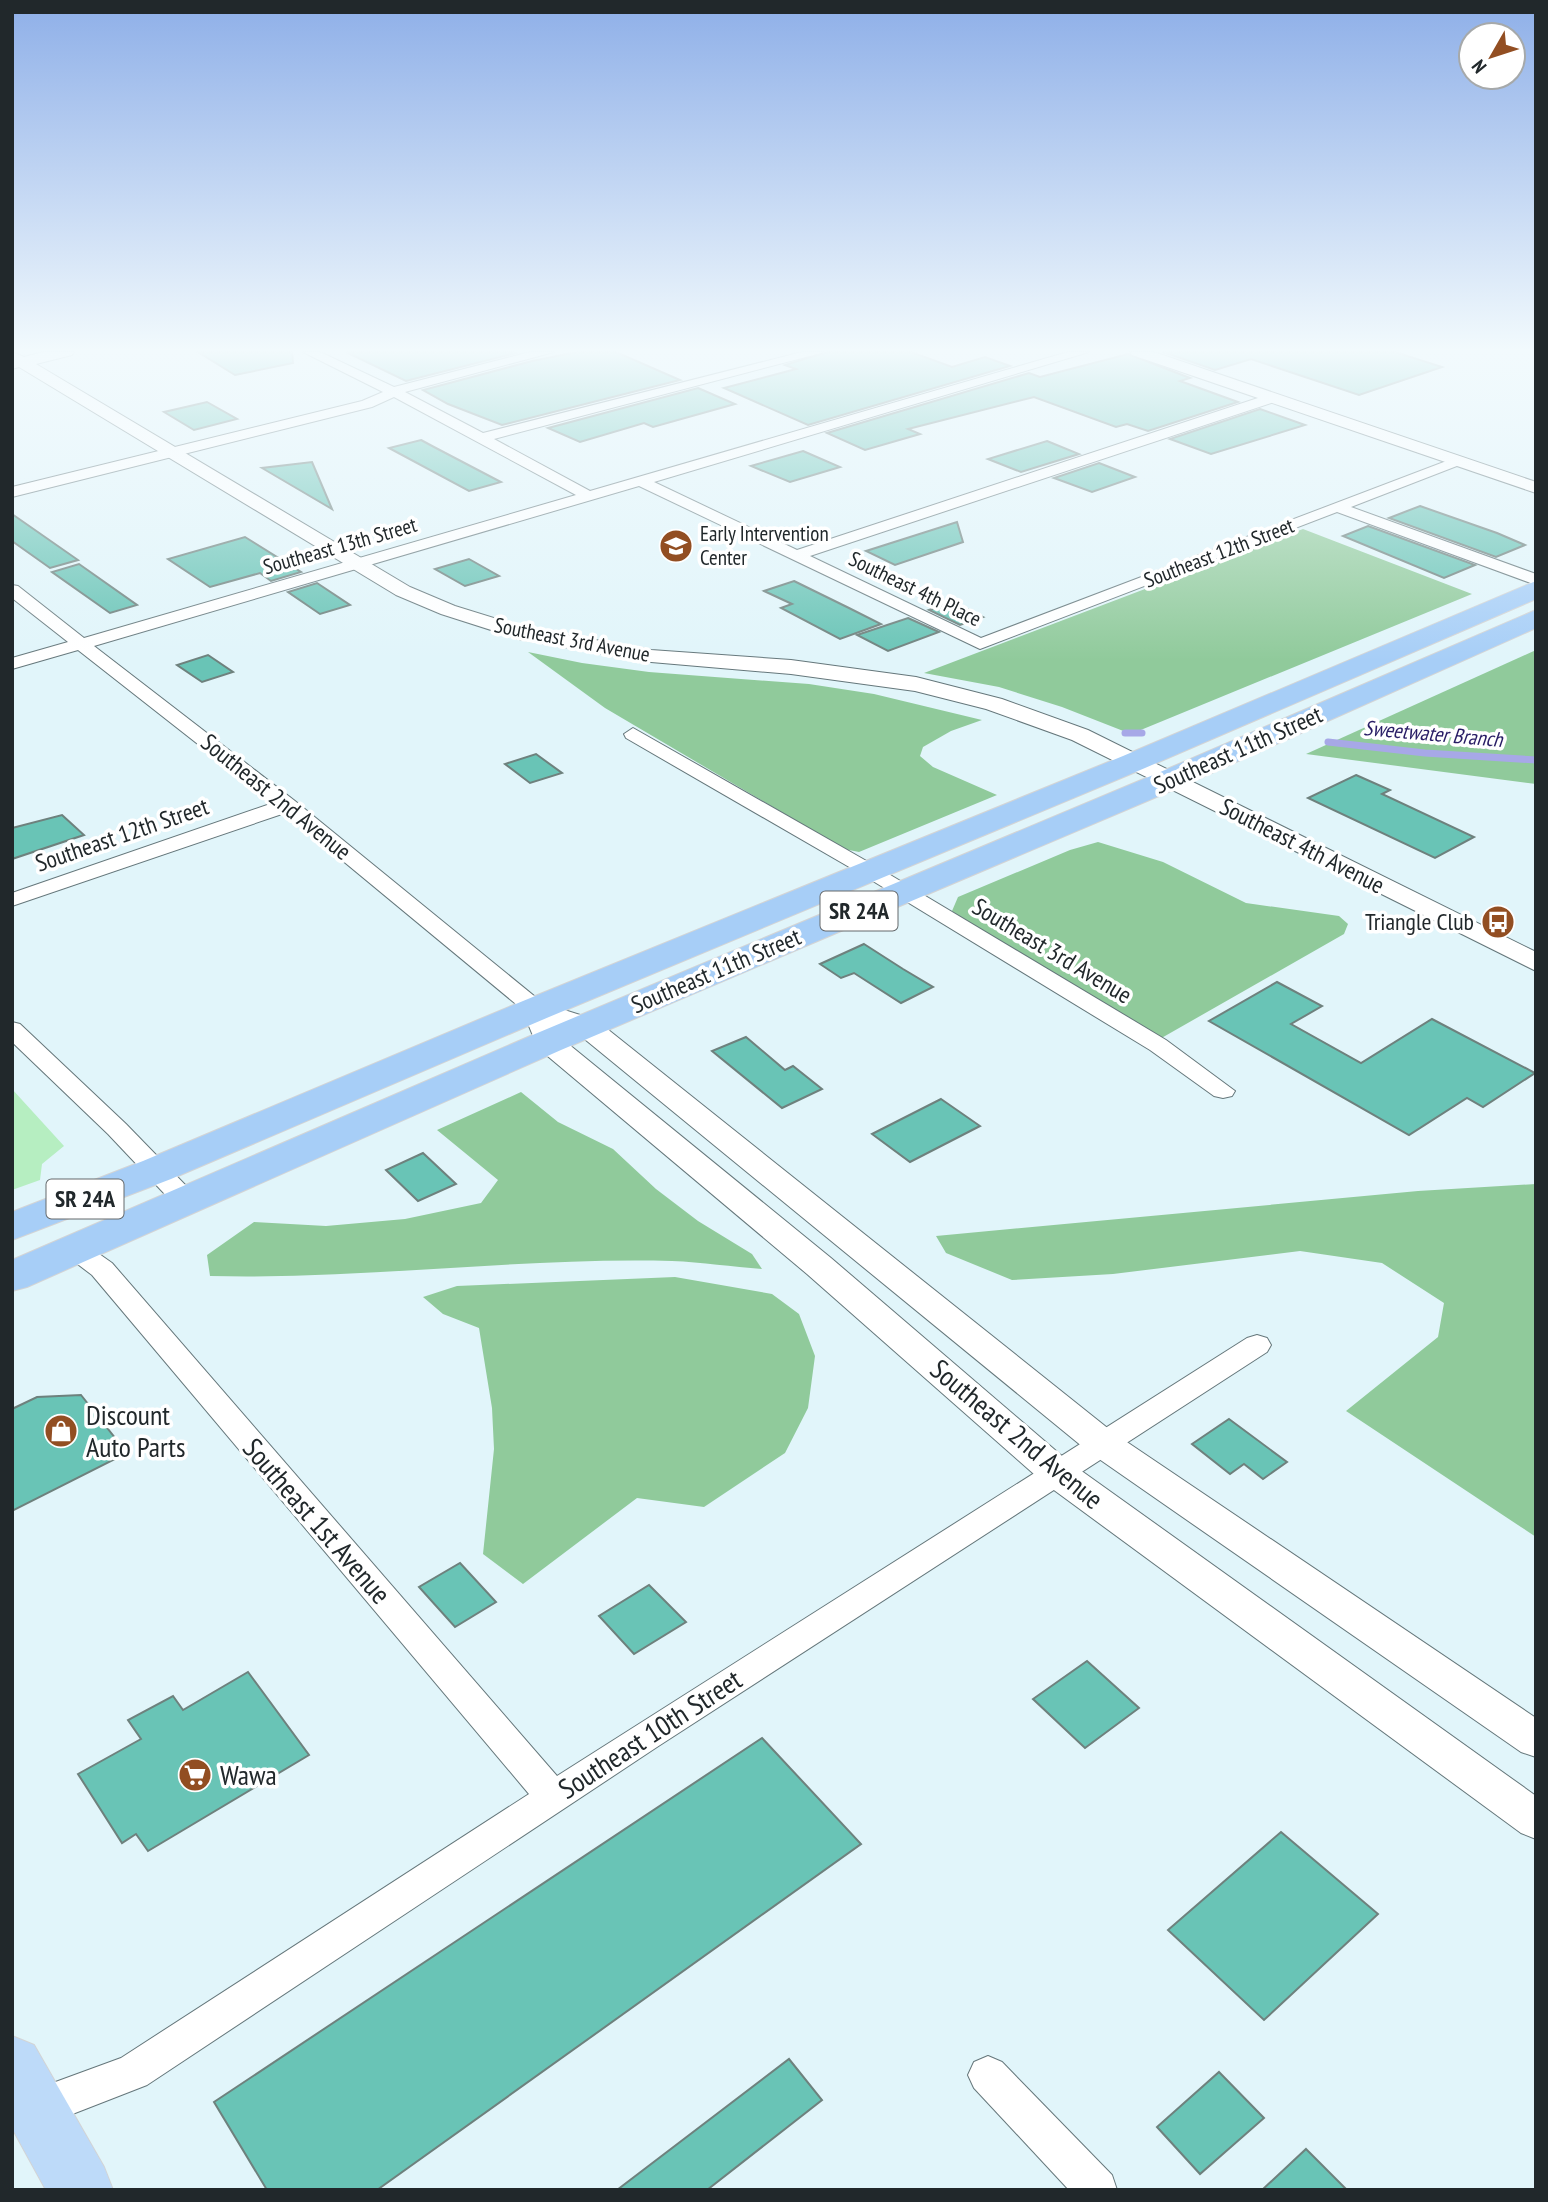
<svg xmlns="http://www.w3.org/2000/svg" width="1548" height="2202" font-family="'PT Sans Narrow',sans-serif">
  <rect width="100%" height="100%" fill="#e1f5fa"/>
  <polygon fill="#b6eec1" points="12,1089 64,1146 42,1164 40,1180 12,1190"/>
  <g fill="#90ca9b">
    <polygon points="1303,529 1472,594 1131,734 1062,707 999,687 924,673"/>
    <polygon points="1536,650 1536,784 1306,754"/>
    <polygon points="528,652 582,663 649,672 809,684 874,694 982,720 951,731 923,747 920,756 933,767 997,795 859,852 844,849 605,708"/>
    <polygon points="1098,842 1163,862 1246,903 1339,916 1348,924 1344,934 1158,1040 979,931 952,911 958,897 1070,850"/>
    <path d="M521,1092l37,30 55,27 43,40 42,32 54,33 10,15c-30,-2 -60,-7 -90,-8 -154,-4 -308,19 -462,15l-3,-21 47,-33 72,4 79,-7 76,-16 17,-23 -61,-50z"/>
    <polygon points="1536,1184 1536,1537 1346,1411 1438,1337 1444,1303 1382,1263 1300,1251 1113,1274 1012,1280 946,1253 936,1236 1418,1191"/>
    <polygon points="675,1277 772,1294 799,1314 815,1356 808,1408 785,1453 704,1507 637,1498 523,1584 483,1554 494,1449 492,1408 479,1328 443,1314 423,1297 457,1286"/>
  </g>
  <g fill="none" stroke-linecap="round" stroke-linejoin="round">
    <g stroke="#a7a8e7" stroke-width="7">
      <polyline points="1125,733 1142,733"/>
      <polyline points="1328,742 1425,753 1536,760"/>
    </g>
  </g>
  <g fill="#69c4b6" stroke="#6e817d" stroke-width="2">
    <polygon points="198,352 292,352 293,363 235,375"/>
    <polygon points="346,352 514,352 516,353 406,381"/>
    <polygon points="577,352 616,352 680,380 502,425 448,404 423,390 532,361"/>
    <polygon points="827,352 911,352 952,367 985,357 1010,366 808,425 724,388 796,369 785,365"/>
    <polygon points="1163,352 1395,352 1442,367 1359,395 1251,359 1215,370"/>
    <polygon points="1128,354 1190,378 1180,381 1238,402 1148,431 1127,424 1116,427 1034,397 908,429 920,434 865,450 827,433 1029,373 1040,377"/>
    <polygon points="698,388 735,404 653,427 644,423 580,442 548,428"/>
    <polygon points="207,402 237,419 194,430 164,412"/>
    <polygon points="1260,409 1305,425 1211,454 1170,439"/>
    <polygon points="421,440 434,447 501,482 469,491 389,448"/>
    <polygon points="1047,441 1079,454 1021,472 988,459"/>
    <polygon points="803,451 840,467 790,482 751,466"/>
    <polygon points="312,462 332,509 262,468"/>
    <polygon points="1099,463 1135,477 1092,492 1054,478"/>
    <polygon points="1420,506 1497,533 1525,545 1496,557 1389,518"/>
    <polygon points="12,514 78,560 50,568 12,541"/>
    <polygon points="957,522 963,542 895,565 866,551"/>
    <polygon points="1368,526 1475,565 1444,578 1343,536"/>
    <polygon points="245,537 301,572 271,581 260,573 210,587 168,559"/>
    <polygon points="469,559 499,576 465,586 435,569"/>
    <polygon points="79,564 137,605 110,613 52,572"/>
    <polygon points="794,581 849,608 881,624 840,639 781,608 792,604 764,591"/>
    <polygon points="317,583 350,605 320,614 288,592"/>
    <polygon points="953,602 983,617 960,625 929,610"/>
    <polygon points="908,618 939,632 888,651 857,635"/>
    <polygon points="208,655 233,672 202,682 177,665"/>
    <polygon points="536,754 562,773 530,783 505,764"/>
    <polygon points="1356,775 1390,790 1382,794 1474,837 1435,858 1308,798"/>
    <polygon points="62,815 84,835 12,859 12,828"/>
    <polygon points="864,944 903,969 933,987 901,1003 854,973 841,978 820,964"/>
    <polygon points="1277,982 1322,1006 1291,1024 1361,1063 1432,1019 1535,1073 1483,1107 1467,1098 1409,1135 1209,1021"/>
    <polygon points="746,1037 785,1070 793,1066 822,1089 782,1108 712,1051"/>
    <polygon points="941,1099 980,1126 910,1162 872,1134"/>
    <polygon points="423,1153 456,1184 418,1201 386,1170"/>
    <polygon points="81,1395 127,1453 12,1511 12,1409 37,1397"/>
    <polygon points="1229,1419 1287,1462 1263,1479 1244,1464 1230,1474 1192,1444"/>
    <polygon points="460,1563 496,1602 455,1627 419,1587"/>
    <polygon points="649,1585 686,1622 634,1654 599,1616"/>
    <polygon points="1087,1661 1139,1708 1085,1748 1033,1699"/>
    <polygon points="248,1672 309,1755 148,1851 136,1834 122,1843 78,1774 141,1739 128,1720 173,1696 183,1710"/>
    <polygon points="762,1738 861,1844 377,2190 267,2190 214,2102"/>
    <polygon points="1281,1832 1378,1914 1264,2020 1168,1930"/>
    <polygon points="789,2059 822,2100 707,2190 617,2190"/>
    <polygon points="1219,2072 1264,2118 1200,2174 1157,2127"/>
    <polygon points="1306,2149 1347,2190 1262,2190"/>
  </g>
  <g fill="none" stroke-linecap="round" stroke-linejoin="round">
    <defs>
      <g id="minor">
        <polygon points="303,352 320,352 394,387 530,352 554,352 405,392 483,433 802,352 825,352 494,439 590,491 1068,352 1089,352 654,482 797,550 1267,395 1277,395 1277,401 810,556 981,638 1457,457 1464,461 1462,464 1351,507 1536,574 1536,585 1337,512 980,649 639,486 94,646 295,801 544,1004 548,1009 544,1014 528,1014 285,813 12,906 12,893 273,803 78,650 12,669 12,658 68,642 12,598 12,585 18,586 84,638 576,495 394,397 372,407 12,497 12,487 362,401 383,392"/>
        <polygon points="633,728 877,867 1166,1040 1235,1091 1232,1096 1223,1098 1214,1096 1150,1050 863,875 626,738 624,734"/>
        <polygon points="12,1022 20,1024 126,1124 195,1195 199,1201 195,1207 186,1209 177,1207 108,1134 12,1042"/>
        <polygon points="76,1241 85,1244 112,1263 557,1776 1247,1338 1257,1335 1267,1338 1271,1345 1267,1352 657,1747 147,2085 34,2129 20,2123 14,2109 20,2095 121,2058 529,1794 92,1275 67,1256 63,1250 67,1244"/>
        <polygon points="988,2056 1002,2062 1112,2175 1117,2190 1069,2190 974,2088 968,2075 974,2062"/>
      </g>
      <g id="tertiary">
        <polygon points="12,352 24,357 43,352 74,352 72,355 36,364 410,587 455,606 523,627 651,650 791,660 916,677 1002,699 1088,730 1536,952 1536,971 1072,740 986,709 915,691 791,674 651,662 519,639 441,614 396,595 19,367 12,369"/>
        <polygon points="1130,352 1154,352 1536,482 1536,493 1132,355"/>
        <polygon points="536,1001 596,1020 1115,1434 1536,1718 1536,1757 1521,1752 1089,1452 576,1032 556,1025 561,1038 831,1258 1069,1462 1536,1796 1536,1839 1521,1833 1043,1482 807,1274 538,1048 522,1009 526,1003"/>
      </g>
      <polygon id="primary" points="12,2036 34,2045 104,2167 113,2190 46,2190 12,2128"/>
      <g id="trunk">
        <polygon points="1536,581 1536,599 1145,768 549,1017 171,1179 12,1240 12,1212 143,1161 523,1001 1123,756"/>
        <polygon points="1536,610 1536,628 1180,787 561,1050 27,1287 12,1291 12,1260 535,1034 1158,773"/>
      </g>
    </defs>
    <use href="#minor" stroke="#65777b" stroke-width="2"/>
    <use href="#tertiary" stroke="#65777b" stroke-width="2"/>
    <use href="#primary" stroke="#d3d4d5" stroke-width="2"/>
    <use href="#trunk" stroke="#d3d4d5" stroke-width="2"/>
    <use href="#minor" fill="#fff" fill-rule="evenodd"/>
    <use href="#tertiary" fill="#fff" fill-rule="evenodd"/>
    <use href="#primary" fill="#bddaf9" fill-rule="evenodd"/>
    <use href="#trunk" fill="#a7cef7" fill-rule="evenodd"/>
  </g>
  <linearGradient id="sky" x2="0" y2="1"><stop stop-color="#8eafe8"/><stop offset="0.53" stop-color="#f2fafd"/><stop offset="1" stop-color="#f2fafd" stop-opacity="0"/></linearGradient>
  <rect width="1548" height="661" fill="url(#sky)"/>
  <defs>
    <symbol id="school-disc" viewBox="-11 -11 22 22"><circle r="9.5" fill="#924e22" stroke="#fff"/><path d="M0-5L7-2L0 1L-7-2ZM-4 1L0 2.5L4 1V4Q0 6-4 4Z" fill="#fff"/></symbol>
    <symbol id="bus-disc" viewBox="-11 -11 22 22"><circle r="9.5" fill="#924e22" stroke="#fff"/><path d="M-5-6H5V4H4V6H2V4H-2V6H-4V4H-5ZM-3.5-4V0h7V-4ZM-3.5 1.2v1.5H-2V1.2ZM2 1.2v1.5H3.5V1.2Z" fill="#fff"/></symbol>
    <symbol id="shop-disc" viewBox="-11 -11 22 22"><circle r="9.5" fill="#924e22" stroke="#fff"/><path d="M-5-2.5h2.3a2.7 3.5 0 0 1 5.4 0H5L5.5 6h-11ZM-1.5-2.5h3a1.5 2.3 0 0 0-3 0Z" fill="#fff"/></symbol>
    <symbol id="supermarket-disc" viewBox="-11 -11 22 22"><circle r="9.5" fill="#924e22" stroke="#fff"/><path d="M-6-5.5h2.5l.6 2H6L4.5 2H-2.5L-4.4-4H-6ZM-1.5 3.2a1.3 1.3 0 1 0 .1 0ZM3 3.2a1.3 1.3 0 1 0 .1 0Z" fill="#fff"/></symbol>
  </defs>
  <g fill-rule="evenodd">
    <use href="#school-disc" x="657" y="527" width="38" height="38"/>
    <use href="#bus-disc" x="1479" y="903" width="38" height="38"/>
    <use href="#shop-disc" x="42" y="1412" width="38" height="38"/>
    <use href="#supermarket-disc" x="176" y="1756" width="38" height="38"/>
  </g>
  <g text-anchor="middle" stroke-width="7" stroke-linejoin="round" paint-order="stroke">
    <g font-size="21" fill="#21282b" stroke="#fff" text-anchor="start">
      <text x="700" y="541">Early Intervention<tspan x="700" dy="24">Center</tspan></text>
    </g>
    <g font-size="21" fill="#21282b" stroke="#fff">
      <text transform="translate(340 546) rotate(-16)" y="7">Southeast 13th Street</text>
      <text transform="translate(1219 553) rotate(-21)" y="7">Southeast 12th Street</text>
      <text transform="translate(915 589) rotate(26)" y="7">Southeast 4th Place</text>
      <text transform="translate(572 640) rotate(11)" y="7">Southeast 3rd Avenue</text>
    </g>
    <g font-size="21" font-style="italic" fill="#281d65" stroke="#fff">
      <text transform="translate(1433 734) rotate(5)" y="7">Sweetwater Branch</text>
    </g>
    <g fill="#fff" stroke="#64686b" stroke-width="2">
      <rect x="820.5" y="891.5" width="77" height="39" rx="5"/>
      <rect x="46.5" y="1179.5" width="77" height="39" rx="5"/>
    </g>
    <g font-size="23" font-weight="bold" fill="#21282b">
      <text x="859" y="919">SR 24A</text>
      <text x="85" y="1207">SR 24A</text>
    </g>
    <g font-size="24" fill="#21282b" stroke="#fff">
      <text transform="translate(1238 750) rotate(-24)" y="8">Southeast 11th Street</text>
      <text transform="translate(276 797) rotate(39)" y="8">Southeast 2nd Avenue</text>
      <text transform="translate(122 835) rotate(-19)" y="8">Southeast 12th Street</text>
      <text transform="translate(1302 846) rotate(27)" y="8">Southeast 4th Avenue</text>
      <text transform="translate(1052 951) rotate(31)" y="8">Southeast 3rd Avenue</text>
      <text transform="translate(716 971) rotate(-23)" y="8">Southeast 11th Street</text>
    </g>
    <g font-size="24" fill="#21282b" stroke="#fff" text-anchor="end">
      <text x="1474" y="930">Triangle Club</text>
    </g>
    <g font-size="28" fill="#21282b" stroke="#fff" text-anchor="start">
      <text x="86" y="1425">Discount<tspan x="86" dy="32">Auto Parts</tspan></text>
      <text x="220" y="1785">Wawa</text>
    </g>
    <g font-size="28" fill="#21282b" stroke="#fff">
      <text transform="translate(1017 1434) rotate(40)" y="10">Southeast 2nd Avenue</text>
      <text transform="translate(317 1521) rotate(49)" y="10">Southeast 1st Avenue</text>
      <text transform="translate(650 1734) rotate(-33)" y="10">Southeast 10th Street</text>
    </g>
  </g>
  <rect width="1548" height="2202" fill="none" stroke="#21282b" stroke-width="28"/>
  <g transform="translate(1492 56) rotate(231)"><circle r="33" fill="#ffffff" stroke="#a6a9aa" stroke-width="2"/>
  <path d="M0-5L12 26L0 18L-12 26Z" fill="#924e22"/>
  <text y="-10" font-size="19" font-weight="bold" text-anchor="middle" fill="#21282b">N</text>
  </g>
</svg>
